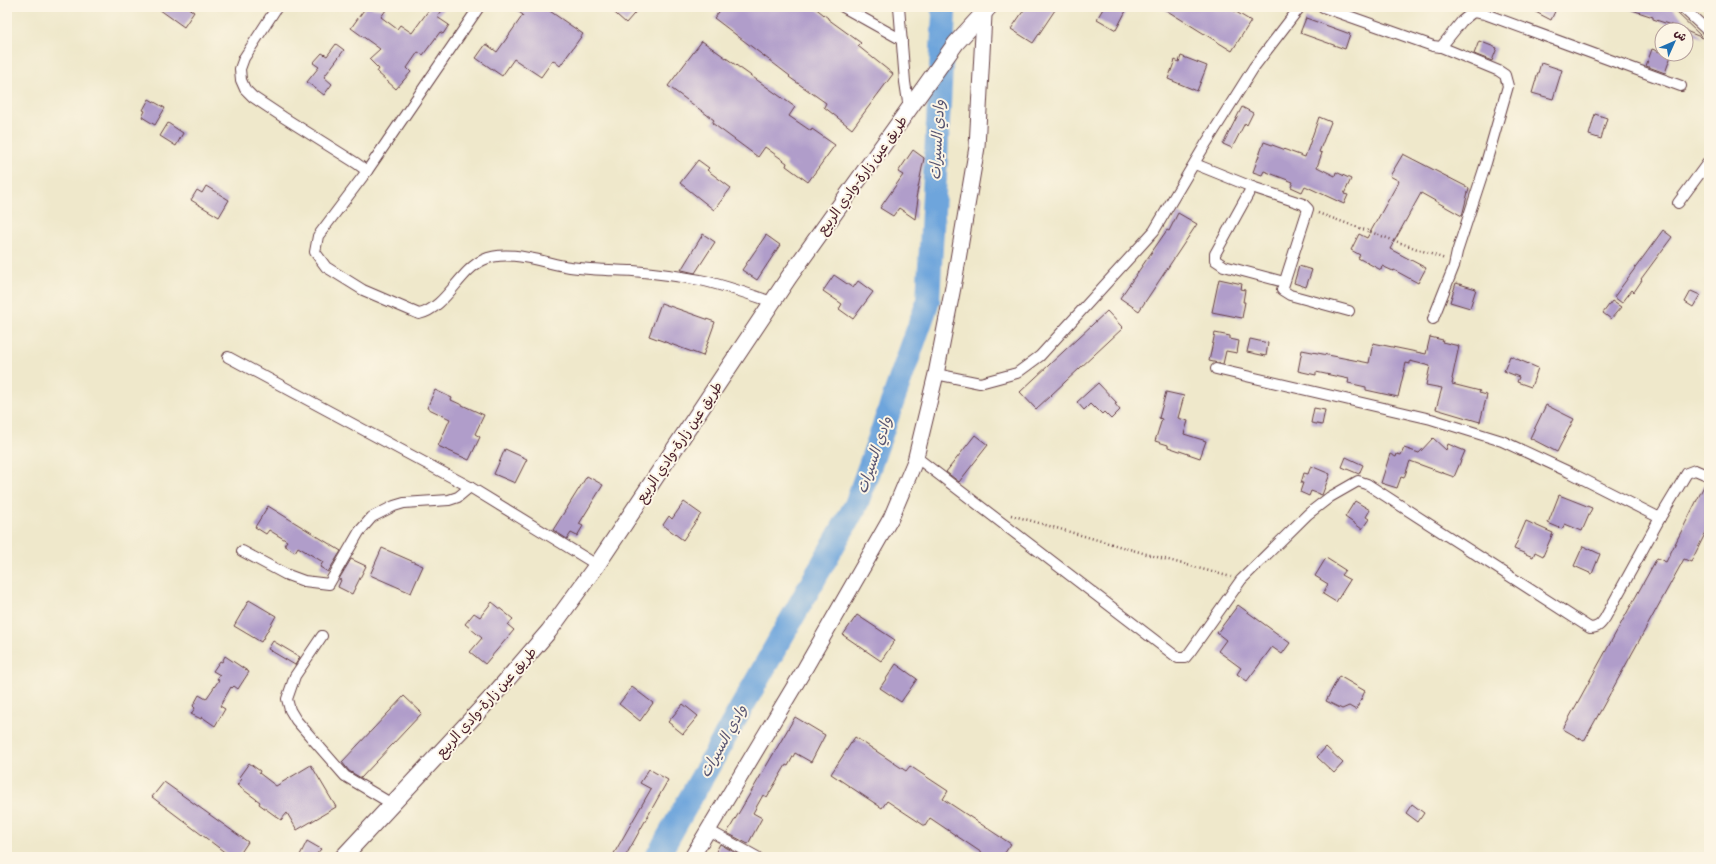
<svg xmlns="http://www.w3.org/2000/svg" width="1716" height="864" font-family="Dekko,'Playpen Sans Arabic',sans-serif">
  <rect width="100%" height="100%" fill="#fcf5e5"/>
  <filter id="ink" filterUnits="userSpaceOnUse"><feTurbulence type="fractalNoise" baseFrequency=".025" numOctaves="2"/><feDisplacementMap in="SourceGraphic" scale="8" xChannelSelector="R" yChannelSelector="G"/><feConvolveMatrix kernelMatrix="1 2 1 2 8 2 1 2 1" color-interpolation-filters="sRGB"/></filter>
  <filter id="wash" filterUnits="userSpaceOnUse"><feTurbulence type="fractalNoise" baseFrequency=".012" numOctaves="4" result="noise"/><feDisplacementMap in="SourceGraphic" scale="16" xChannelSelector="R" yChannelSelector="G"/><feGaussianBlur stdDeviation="0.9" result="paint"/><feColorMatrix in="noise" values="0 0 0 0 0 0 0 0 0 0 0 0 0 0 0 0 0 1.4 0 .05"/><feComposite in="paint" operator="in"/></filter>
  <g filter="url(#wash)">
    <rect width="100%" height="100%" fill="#efe8cb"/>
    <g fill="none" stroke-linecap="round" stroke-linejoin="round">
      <polyline stroke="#6ea5dc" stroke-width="24" points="657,857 856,505 928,301 944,14 942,7"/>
    </g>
    <g id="blocks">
      <g fill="#b09dca">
        <polygon points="156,7 187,7 194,12 184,27"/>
        <polygon points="366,7 386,10 381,17 397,29 400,25 412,33 431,7 445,7 437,17 449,25 443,34 440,32 423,55 418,52 407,68 411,72 396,89 377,72 379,69 369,59 380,49 351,28"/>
        <polygon points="512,7 544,7 583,34 560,66 553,60 541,77 514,59 502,76 476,58 486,44 497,52 509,35 523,15"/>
        <polygon points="608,7 640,7 626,23"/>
        <polygon points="723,7 814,7 828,18 828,19 861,43 858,46 893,74 852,129 824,107 826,103 789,77 790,76 714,18"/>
        <polygon points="1026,7 1057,7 1033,43 1011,29"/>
        <polygon points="1104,7 1128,7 1116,30 1097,19"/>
        <polygon points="1161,7 1228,7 1251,21 1232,51"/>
        <polygon points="1526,7 1557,7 1551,20"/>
        <polygon points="1630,7 1671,7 1703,38 1686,31 1686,30 1653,19 1653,17 1629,9"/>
        <polygon points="1306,18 1350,34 1345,49 1300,33"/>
        <polygon points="702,41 795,107 789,116 811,131 812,129 835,145 808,182 786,166 787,163 765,147 758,157 712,123 714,120 668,86"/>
        <polygon points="1479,41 1497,48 1492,61 1474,54"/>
        <polygon points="336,44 344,50 324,77 332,84 324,95 307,82 319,67 313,63 322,53 327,56"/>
        <polygon points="1652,49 1671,56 1665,73 1646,66"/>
        <polygon points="1181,56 1207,66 1197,91 1168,79 1175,60 1179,62"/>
        <polygon points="1541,63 1562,70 1553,99 1532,93"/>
        <polygon points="149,99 165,108 155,125 142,117 145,111 143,110"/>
        <polygon points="1242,107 1253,113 1247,125 1245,123 1232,148 1223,144"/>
        <polygon points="1595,114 1607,118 1601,139 1589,135"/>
        <polygon points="1319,117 1331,122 1319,152 1322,153 1317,167 1335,176 1336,172 1351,179 1344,194 1348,195 1344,204 1305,186 1302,192 1291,187 1293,182 1264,171 1262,175 1253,172 1264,142 1305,157"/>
        <polygon points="168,123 183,133 176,146 160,136"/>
        <polygon points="913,150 924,158 916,198 918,199 915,219 899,208 893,216 880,208 903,175 898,172"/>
        <polygon points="1403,154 1469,188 1462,216 1421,193 1390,249 1426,268 1418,283 1394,270 1393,271 1382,266 1381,270 1358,258 1360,255 1351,250 1359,234 1367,238 1399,181 1390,176"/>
        <polygon points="698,160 709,168 707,170 731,188 714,210 680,183"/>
        <polygon points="206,186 229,200 219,217 191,200 197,190 202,193"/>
        <polygon points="1178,213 1197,224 1139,311 1120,298 1167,230 1169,231"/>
        <polygon points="1663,230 1672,237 1641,279 1642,280 1634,292 1632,290 1622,303 1614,297"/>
        <polygon points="703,234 715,242 695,273 682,270 681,270"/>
        <polygon points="766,235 780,245 757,280 742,270"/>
        <polygon points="1299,266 1312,270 1306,287 1294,283"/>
        <polygon points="834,275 853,288 858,281 873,292 853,319 839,309 842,304 823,291"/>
        <polygon points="1219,279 1242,284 1241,289 1245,290 1243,302 1245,302 1242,318 1212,312"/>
        <polygon points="1456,283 1476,289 1470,308 1450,302"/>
        <polygon points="1691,291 1700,295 1693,307 1685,302"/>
        <polygon points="1612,301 1621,307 1611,319 1603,313"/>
        <polygon points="661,303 715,322 703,356 649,336"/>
        <polygon points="1107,311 1123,328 1036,409 1020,392"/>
        <polygon points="1215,333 1230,336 1230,339 1239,341 1237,353 1226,351 1223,364 1209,361"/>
        <polygon points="1430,337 1443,340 1442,342 1459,346 1452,379 1453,380 1452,384 1480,391 1479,393 1487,395 1480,422 1436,409 1442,388 1426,385 1430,366 1410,361 1410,364 1406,363 1398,397 1366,390 1366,387 1348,383 1349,379 1316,372 1316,375 1298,371 1302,350 1369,363 1373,343 1426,354"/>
        <polygon points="1250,339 1268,343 1266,356 1247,352"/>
        <polygon points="1510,356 1538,368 1531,387 1517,382 1519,377 1504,371"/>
        <polygon points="1098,383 1117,403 1115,404 1120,410 1111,419 1104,412 1102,414 1095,407 1094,408 1090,404 1084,410 1077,402"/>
        <polygon points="435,390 452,398 451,400 484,415 475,434 480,437 469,460 438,446 450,419 427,408"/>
        <polygon points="1166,392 1184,396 1178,418 1188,421 1184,434 1206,441 1200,458 1168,447 1168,445 1155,441 1162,419 1159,418"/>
        <polygon points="1546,405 1574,419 1557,452 1530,438"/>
        <polygon points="1314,408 1325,410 1322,425 1311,423"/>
        <polygon points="975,435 988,445 959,482 946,472"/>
        <polygon points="1433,438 1446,450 1448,444 1465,451 1454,477 1410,461 1404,478 1401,477 1397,488 1381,483 1390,454 1396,457 1397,454 1401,455 1404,448 1419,453"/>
        <polygon points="505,449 527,459 515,483 494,474"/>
        <polygon points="1346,457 1363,465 1359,474 1342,467"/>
        <polygon points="1311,466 1330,474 1322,495 1311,491 1309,496 1300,492 1303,483 1301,483 1304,473 1308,474"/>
        <polygon points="587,476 603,485 579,524 583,526 577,536 571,533 567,539 553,530"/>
        <polygon points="1706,482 1709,482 1709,526 1691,562 1684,559 1584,741 1563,729 1657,558 1666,562"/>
        <polygon points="1559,495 1592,508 1582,531 1565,524 1562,529 1548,523"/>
        <polygon points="1355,501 1370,510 1366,517 1369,519 1362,529 1345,517"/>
        <polygon points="684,502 701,514 683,540 663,525 669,516 672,519"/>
        <polygon points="268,506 341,551 328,572 320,567 323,562 298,547 295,552 284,545 287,541 269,530 266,534 255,527"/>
        <polygon points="1526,521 1553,533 1543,556 1535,552 1533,557 1514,549"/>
        <polygon points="1583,546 1600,554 1592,574 1574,566"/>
        <polygon points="382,548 423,566 411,593 370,575"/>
        <polygon points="1326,558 1345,570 1341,575 1350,580 1336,602 1323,594 1328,584 1315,576"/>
        <polygon points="351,559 366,566 352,594 338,587 341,580 339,579"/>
        <polygon points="249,600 276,616 261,642 234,626"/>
        <polygon points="492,602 513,619 508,625 514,630 485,664 470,652 482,638 465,624 474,613 480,617"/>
        <polygon points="1238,605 1290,643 1282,654 1272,647 1247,681 1237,674 1241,668 1218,651 1226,640 1217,633"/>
        <polygon points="857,615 895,640 881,661 843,635"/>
        <polygon points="273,641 300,657 295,665 268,649"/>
        <polygon points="225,656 249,672 238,689 234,686 232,688 231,687 220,706 225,709 215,726 202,717 201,719 191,714 195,708 193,706 199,695 206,699 219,680 217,679 220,675 213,671 220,661 222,662"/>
        <polygon points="896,664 917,679 901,702 880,688"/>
        <polygon points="1339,676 1365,691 1356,710 1349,706 1342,709 1326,701"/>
        <polygon points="632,687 653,703 640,721 619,704"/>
        <polygon points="404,696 422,713 361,778 349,771 342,762"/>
        <polygon points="683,704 698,716 683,734 668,722"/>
        <polygon points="795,717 825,735 811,762 795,753 788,766 786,765 767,797 763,795 753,813 762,818 748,844 727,833"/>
        <polygon points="855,737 906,771 910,766 948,791 943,799 1011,844 1002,857 988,857 930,818 925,826 887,801 882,808 831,774"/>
        <polygon points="1326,747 1343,763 1334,773 1317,757"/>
        <polygon points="249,763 260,771 259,773 276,786 311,765 336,807 297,830 287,813 281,820 259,804 260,802 237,785 242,779 239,777"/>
        <polygon points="649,769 668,780 625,857 612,857 651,789 640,783"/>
        <polygon points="164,782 248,842 238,857 231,857 152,797"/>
        <polygon points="1412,804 1424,813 1418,822 1406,813"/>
        <polygon points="307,841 321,849 314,857 299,857"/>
        <polygon points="720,844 741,856 740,857 713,857"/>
      </g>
    </g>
  </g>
  <g filter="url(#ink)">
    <use href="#blocks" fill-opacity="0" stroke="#633d43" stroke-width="1"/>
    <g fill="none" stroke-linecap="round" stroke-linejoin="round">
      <defs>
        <g id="minor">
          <polyline points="277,7 244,58 240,69 241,80 245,89 253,97 283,117 356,163 367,171"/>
          <path d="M479,7l-112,164 -49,65 -3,16 11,15 37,23 56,24c27,-6 40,-43 64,-54 25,-12 61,3 87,7 21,3 42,3 63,4 22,2 45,5 67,9 24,5 49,14 72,22"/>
          <polyline points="843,7 902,40"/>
          <polyline points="899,7 905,82 909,109"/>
          <polyline points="1323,7 1433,46 1441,47 1462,21 1473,12 1485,14 1681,86"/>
          <polyline points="1682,7 1709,32"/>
          <polyline points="1195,164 1252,187 1303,204 1308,209 1282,290 1290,295 1349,311"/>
          <polyline points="1252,187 1215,254 1215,260 1224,266 1284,282"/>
          <polyline points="1678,203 1709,161"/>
          <polyline points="1433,319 1454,266 1457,252 1486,163 1508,86 1505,75 1499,71 1441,47"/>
          <polyline points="228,357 470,487 597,565"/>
          <polyline points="1216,369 1431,419 1502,441 1569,472 1660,518 1687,473 1695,470 1709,476"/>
          <polyline points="936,374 980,383 1017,373 1040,356 1154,231 1205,145 1254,67 1300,7"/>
          <path d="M916,457l262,201h7l5,-6 51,-72 67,-66 22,-17 28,-16 9,3 223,144c8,0 11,-4 15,-10l55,-100"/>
          <polyline points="242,551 285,574 304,581 329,584 359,532 372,517 394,506 404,503 449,500 458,497 470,487"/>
          <polyline points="322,636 295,676 287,699 290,710 296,720 345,776 392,804"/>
          <polyline points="708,830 757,857"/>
        </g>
        <polyline id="secondary" points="692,857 804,670 891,518 915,461 936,374 955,277 977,147 984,15"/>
        <polyline id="primary" points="343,857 492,697 549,631 597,565 789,277 956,43 989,7"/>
      </defs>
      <use href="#minor" stroke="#633d43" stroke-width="12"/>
      <use href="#secondary" stroke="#633d43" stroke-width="17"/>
      <use href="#primary" stroke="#633d43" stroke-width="18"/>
      <g stroke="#633d43" stroke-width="2.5" stroke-dasharray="1 3" stroke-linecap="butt">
        <polyline points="1318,213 1445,259"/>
        <polyline points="1011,515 1150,555 1231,577"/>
      </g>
      <use href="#minor" stroke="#fff" stroke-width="10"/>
      <use href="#secondary" stroke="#fff" stroke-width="15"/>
      <use href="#primary" stroke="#fff" stroke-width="16"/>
    </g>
  </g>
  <g text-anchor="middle" stroke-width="4" stroke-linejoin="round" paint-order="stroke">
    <g font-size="14" fill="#4a1f2b" stroke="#fcf5e5">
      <text transform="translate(862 175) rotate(-54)" y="5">طريق عين زارة-وادي الربيع</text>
      <text transform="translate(679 442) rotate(-56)" y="5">طريق عين زارة-وادي الربيع</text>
      <text transform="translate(486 702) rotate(-48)" y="5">طريق عين زارة-وادي الربيع</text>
    </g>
    <g font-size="15" font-style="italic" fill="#585572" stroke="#fcf5e5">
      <text transform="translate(937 140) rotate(-87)" y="5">وادي السيرات</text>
      <text transform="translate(874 455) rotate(-71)" y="5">وادي السيرات</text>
      <text transform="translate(723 741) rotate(-61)" y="5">وادي السيرات</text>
    </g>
  </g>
  <rect width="1716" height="864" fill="none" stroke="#fcf5e5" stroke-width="24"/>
  <g transform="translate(1674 42) rotate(45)"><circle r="19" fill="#fcf5e5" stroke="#b59f9b"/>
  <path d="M0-3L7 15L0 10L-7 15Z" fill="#1f6fb2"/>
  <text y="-6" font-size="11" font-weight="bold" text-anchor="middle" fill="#4a1f2b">ش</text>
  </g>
</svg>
